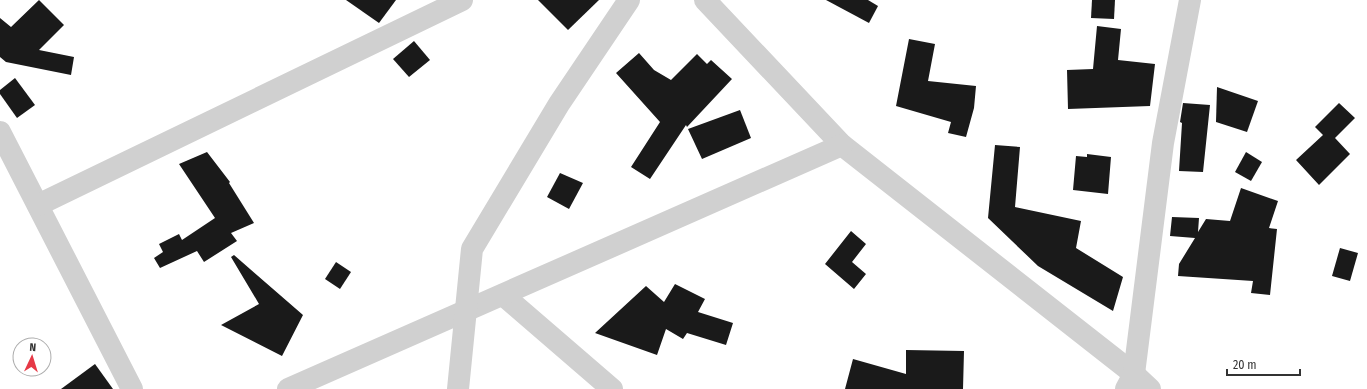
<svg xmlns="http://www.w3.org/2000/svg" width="1367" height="389" font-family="'Fira Sans Condensed',sans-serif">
  <rect width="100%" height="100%" fill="#fff"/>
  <g fill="#1a1a1a">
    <polygon points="39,0 64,25 39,50 74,57 71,75 6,62 0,57 0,18 11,27"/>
    <polygon points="346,0 396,0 379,23"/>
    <polygon points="538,0 599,0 568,30"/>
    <polygon points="826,0 868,0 878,6 869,23"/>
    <polygon points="1092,0 1115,0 1114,19 1091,18"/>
    <polygon points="1097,26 1121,29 1118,60 1155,64 1150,106 1068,109 1067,70 1093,69"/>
    <polygon points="909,39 935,44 928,81 976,86 974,108 966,137 948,133 951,122 896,106"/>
    <polygon points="414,41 430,60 409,77 393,59"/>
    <polygon points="639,53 654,70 671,80 697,54 707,64 711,60 732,79 687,127 686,125 650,179 631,167 660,122 616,73"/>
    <polygon points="15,78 35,105 17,118 0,94 0,90"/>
    <polygon points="1217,87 1258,101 1247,132 1216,122"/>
    <polygon points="1183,103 1210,105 1203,172 1179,171 1182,123 1180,122"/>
    <polygon points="1339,103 1355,118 1335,138 1350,154 1319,185 1296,160 1323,135 1315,127"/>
    <polygon points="740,110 751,138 702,159 688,129"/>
    <polygon points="995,145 1020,147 1015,207 1081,221 1076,248 1123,277 1113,311 1038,266 988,218"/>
    <polygon points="207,152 230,182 229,183 254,223 231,233 237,241 204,262 197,251 160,268 154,258 163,252 159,244 179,234 182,240 215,218 179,164"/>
    <polygon points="1246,152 1262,162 1251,181 1235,172"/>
    <polygon points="1087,154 1111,157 1108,194 1073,190 1076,156 1087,157"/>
    <polygon points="560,173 583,183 569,209 547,197"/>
    <polygon points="1241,188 1278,201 1269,228 1277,229 1270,295 1251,293 1253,281 1178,276 1179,264 1195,238 1170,236 1172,217 1199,218 1198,232 1206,219 1230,221"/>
    <polygon points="851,231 866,244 852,262 866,274 854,289 825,264"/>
    <polygon points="1340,248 1358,253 1350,281 1332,276"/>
    <polygon points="234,255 303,315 282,356 221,325 259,304 231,257"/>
    <polygon points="336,262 351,272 340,289 325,279"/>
    <polygon points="675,284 705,299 698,312 733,323 726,345 687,333 683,339 666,329 657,355 595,333 646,286 664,302"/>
    <polygon points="906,350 964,351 963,389 845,389 853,359 906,374"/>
    <polygon points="95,364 113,389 61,389"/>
  </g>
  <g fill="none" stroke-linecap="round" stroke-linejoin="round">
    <g stroke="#d0d0d0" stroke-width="22">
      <polyline points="705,0 842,145 1134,374 1150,389"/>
      <polyline points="0,132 132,389"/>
      <polyline points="38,205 462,0"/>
      <polyline points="503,295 612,389"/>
      <polyline points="288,389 842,145"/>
      <polyline points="458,389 472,249 559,104 629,0"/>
      <polyline points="1126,389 1134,374 1163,143 1190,0"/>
    </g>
  </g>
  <g transform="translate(32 357) rotate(4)"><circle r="19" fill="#ffffff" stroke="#adadad"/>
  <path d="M0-3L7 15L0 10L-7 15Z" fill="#e63946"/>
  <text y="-6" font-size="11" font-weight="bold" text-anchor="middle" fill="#333333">N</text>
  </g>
  <path d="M1227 369v6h73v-6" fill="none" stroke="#333333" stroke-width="2"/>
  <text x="1233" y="369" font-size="12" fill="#333333" stroke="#ffffff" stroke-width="3" paint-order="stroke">20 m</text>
</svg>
